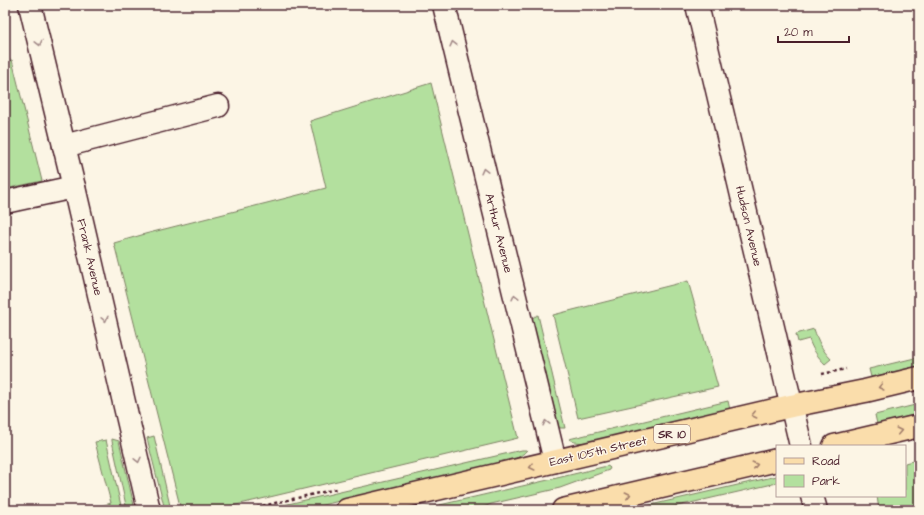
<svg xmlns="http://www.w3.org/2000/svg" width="924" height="515" font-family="'Architects Daughter',sans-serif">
  <rect width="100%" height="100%" fill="#fcf5e5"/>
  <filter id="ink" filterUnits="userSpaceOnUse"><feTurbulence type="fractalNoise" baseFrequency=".025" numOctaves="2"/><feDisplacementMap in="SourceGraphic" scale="8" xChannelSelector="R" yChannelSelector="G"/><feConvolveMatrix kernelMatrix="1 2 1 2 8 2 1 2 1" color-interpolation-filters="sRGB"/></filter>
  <g filter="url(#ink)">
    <g fill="#b3e09e" stroke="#7e8064">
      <polygon points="12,60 42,181 5,189 5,61"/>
      <polygon points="431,83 518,438 215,510 181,510 114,243 145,234 326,188 310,121"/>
      <polygon points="688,281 718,387 578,418 553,315"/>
      <polygon points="538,315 565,428 559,428 532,318"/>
      <path d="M814,329c4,12 8,21 17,30l-6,5c-7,-7 -13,-15 -16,-25l-11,3 -2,-8z"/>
      <polygon points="919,357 919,366 871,377 869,369"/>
      <polygon points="728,401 730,410 587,443 574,442 569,439"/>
      <polygon points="919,404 919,414 877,424 875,415"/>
      <polygon points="154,436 171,510 165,510 147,438"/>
      <polygon points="112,439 119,441 135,510 127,510 112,441"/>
      <polygon points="106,440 122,510 88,510 111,503 95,442"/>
      <path d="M522,450h5c-6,7 -12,9 -20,12l-206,48h-39z"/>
      <polygon points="919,459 919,510 879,510 877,496 905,496 905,463"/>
      <polygon points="607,466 609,467 610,468 609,470 560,488 491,504 477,510 418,510 557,478"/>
      <polygon points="777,476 777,483 660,510 629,510"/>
    </g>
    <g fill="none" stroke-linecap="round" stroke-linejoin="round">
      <defs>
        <g id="minor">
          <polyline points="30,5 74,187 149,510"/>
          <polyline points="444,5 555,461"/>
          <polyline points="697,5 801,446"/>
          <polyline points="64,146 218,106"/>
          <polyline points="5,202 74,187"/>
          <polyline points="812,496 816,510"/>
        </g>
        <g id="major">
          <polyline points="834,446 919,426"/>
          <polyline points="347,510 791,406 865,391 919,378"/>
          <polyline points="563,510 777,460"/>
        </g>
      </defs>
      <use href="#minor" stroke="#4a1f2b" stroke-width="25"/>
      <use href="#major" stroke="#4a1f2b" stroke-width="25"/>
      <g stroke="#4a1f2b" stroke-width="2.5" stroke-dasharray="3 3" stroke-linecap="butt">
        <polyline points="822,374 846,369"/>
        <polyline points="245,510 336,489"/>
      </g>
      <use href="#minor" stroke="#fcf5e5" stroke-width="22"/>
      <use href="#major" stroke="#faddab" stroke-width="22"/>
    </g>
    <defs><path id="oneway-chevron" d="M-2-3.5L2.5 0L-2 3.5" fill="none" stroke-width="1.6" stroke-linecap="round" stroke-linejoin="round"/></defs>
    <g stroke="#a38a88">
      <use href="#oneway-chevron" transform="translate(39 43) rotate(76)"/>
      <use href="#oneway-chevron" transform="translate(453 44) rotate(-104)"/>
      <use href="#oneway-chevron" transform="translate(484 171) rotate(-104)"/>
      <use href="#oneway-chevron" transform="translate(515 297) rotate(-104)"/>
      <use href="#oneway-chevron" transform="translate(105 319) rotate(77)"/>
      <use href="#oneway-chevron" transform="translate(546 423) rotate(-104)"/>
      <use href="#oneway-chevron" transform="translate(138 460) rotate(77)"/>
    </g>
    <g stroke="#a27e6b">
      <use href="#oneway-chevron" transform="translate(881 387) rotate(166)"/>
      <use href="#oneway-chevron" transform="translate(754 415) rotate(167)"/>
      <use href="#oneway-chevron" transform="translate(899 431) rotate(-12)"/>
      <use href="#oneway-chevron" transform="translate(755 465) rotate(-13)"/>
      <use href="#oneway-chevron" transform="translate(532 467) rotate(166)"/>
      <use href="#oneway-chevron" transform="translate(628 495) rotate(-13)"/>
    </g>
  </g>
  <g text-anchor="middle" stroke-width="3" stroke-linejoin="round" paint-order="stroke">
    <rect fill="#fcf5e5" stroke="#7f5f63" stroke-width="1" x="654" y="425" width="36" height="18" rx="3"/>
    <g font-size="11" font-weight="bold" fill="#4a1f2b">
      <text x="672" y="438">SR 10</text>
    </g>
    <g font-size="12" fill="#4a1f2b" stroke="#fcf5e5">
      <text transform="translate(749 226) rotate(77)" y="4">Hudson Avenue</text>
      <text transform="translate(499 233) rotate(76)" y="4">Arthur Avenue</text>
      <text transform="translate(90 257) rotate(77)" y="4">Frank Avenue</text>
      <text transform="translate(598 451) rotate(-13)" y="4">East 105th Street</text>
    </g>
  </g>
  <rect width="924" height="515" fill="none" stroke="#fcf5e5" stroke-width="20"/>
  <rect x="10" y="10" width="904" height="495" fill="none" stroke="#4a1f2b" stroke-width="1.5" filter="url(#ink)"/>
  <rect x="776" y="445" width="130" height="52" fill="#fcf5e5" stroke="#b59f9b"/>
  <rect x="784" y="458" width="20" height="6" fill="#faddab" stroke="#b59f9b"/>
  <text x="812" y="465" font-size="12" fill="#4a1f2b">Road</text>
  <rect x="784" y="475" width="20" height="12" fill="#b3e09e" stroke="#b59f9b"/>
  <text x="812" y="485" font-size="12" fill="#4a1f2b">Park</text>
  <path d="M778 36v6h71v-6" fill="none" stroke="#4a1f2b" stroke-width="2"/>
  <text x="784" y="36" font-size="12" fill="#4a1f2b" stroke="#fcf5e5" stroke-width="3" paint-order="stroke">20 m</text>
</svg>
